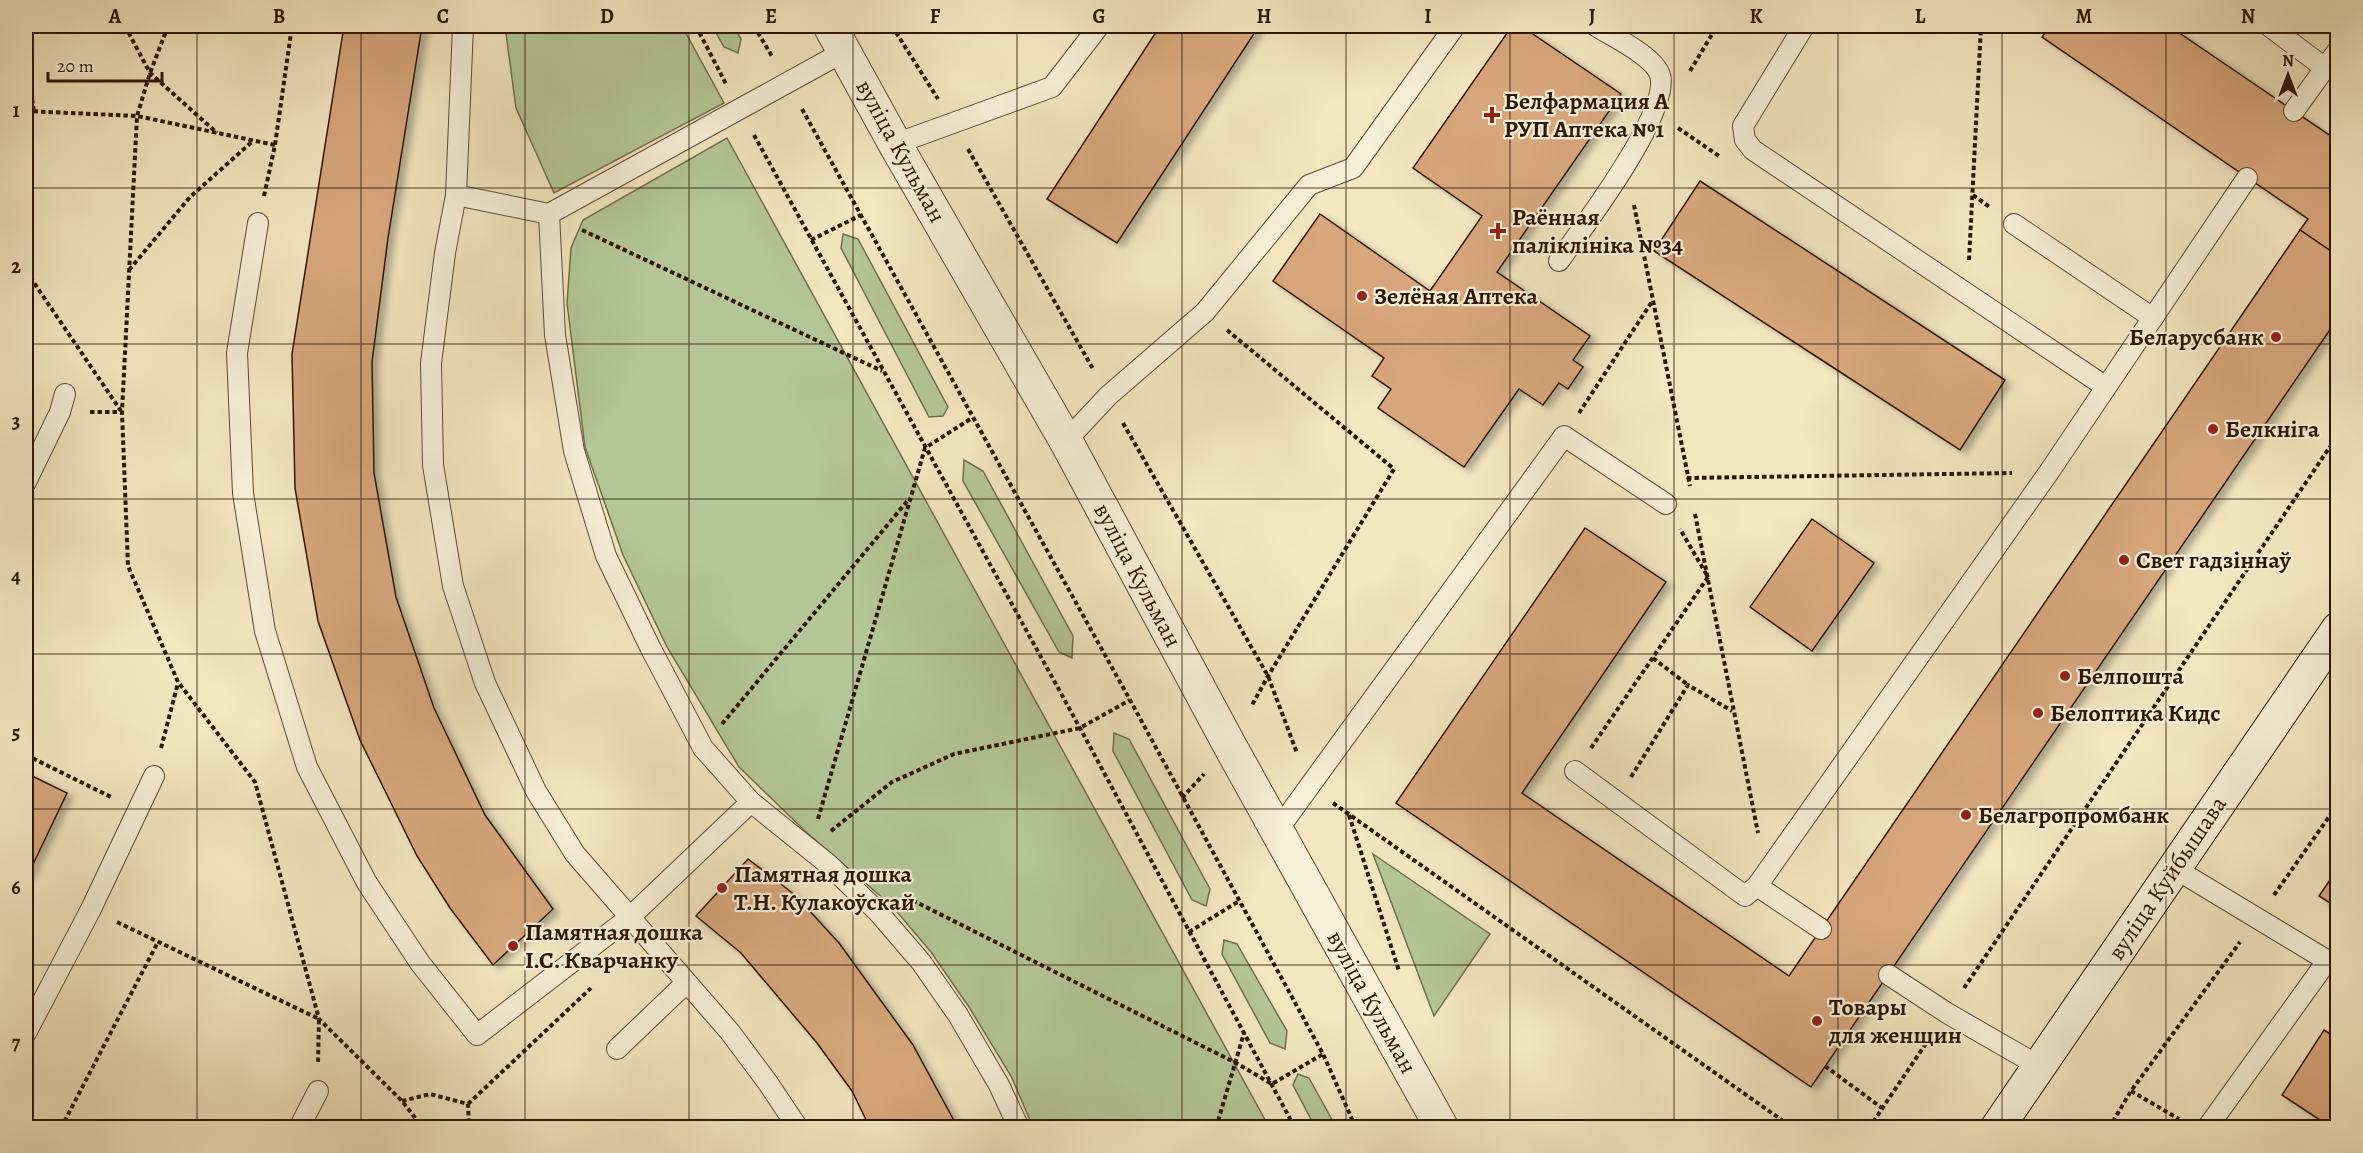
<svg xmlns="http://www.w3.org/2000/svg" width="2363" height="1153" font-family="Alegreya,serif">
  <defs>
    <filter id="shadow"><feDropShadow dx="6" dy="4" stdDeviation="3" flood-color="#0004"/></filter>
  </defs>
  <rect width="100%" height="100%" fill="#f3e6c1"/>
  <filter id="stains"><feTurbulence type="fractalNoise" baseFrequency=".00333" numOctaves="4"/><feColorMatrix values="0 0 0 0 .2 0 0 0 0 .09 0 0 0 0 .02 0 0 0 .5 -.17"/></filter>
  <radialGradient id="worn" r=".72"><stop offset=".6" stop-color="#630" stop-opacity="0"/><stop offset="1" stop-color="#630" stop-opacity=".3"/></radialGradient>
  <g fill="#b4c698" stroke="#706e4e" stroke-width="1.5">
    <polygon points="505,26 682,26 724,103 554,193 516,108"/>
    <polygon points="712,26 733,26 741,39 738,53 724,47"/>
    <polygon points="727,138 1269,1127 1033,1127 1011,1076 969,1007 931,952 892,906 805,831 739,767 667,647 623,555 585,447 567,303 571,248 583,220"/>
    <polygon points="843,234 858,239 948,407 943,416 929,417 841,248"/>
    <polygon points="964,460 983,471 1073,636 1072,658 1059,652 963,481"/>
    <polygon points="1114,733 1129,739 1210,889 1206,906 1192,900 1113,751"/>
    <polygon points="1373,854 1490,934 1434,1016"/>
    <polygon points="1224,940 1237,944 1287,1031 1285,1049 1270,1043 1222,954"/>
    <polygon points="1298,1074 1309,1078 1336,1127 1315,1127 1293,1085"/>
  </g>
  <g fill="#d7a67d" stroke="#2d1604" stroke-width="1.5" filter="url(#shadow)">
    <polygon points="344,26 422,26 388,238 372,362 374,473 396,597 434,708 485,815 553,909 493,965 450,908 417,856 360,740 318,621 295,488 292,354"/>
    <polygon points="1160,26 1259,26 1117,243 1047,199"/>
    <polygon points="1512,26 1521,26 1621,94 1497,272 1590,336 1573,360 1583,367 1568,389 1559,383 1543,405 1519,389 1464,467 1378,408 1391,389 1372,376 1384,358 1273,281 1320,214 1430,291 1482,216 1413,168"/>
    <polygon points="2050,26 2169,26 2338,141 2338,256 2300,230 2308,219 2042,37"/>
    <polygon points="1700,181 2005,380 1960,450 1654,251"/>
    <polygon points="2300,230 2338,256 2338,318 1811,1087 1396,803 1585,528 1666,582 1522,793 1789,976"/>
    <polygon points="1812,519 1874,563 1812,651 1750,607"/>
    <polygon points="26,773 67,793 26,879"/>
    <polygon points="748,859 795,895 839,943 913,1045 958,1128 870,1128 852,1091 817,1043 741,953 696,916"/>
    <polygon points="2338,868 2338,908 2319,896"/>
    <polygon points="2324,1030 2338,1039 2338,1128 2332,1128 2282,1095"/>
  </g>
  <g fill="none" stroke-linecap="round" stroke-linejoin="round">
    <defs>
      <g id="service">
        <polyline points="463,26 456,195 445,253 431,363 433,465 453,586 485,683 536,791 575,854 730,1032 768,1083 798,1128"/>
        <polyline points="1804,26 1743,126 1745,140 1753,150 2106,387"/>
        <polyline points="2269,26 2325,68"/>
        <polyline points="845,51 549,214 555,335 574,451 606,556 650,647 703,748 751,802 828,864 878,912 921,962 958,1015 999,1085 1019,1128"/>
        <polyline points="2294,111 2338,50"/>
        <polyline points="895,144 1052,87 1099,26"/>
        <polyline points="456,195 549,214"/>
        <polyline points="258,223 237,353 243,493 265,631 307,767 367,883 420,963 477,1035 629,918 751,802"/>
        <polyline points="2014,224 2153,318"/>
        <path d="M1559,261c23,-32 112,-149 101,-186 -6,-19 -47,-38 -64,-49"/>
        <polyline points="1066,441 1108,396 1205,312 1309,185 1353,168 1455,26"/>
        <polyline points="26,482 60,412 65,394"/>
        <polyline points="1575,771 1745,896 1757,886 2049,472 2247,178"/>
        <polyline points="1277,831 1564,436 1666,504"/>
        <polyline points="2174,868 2338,967"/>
        <polyline points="1757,886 1821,929"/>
        <polyline points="1889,975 1947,1013 2039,1066"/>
        <polyline points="26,1033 91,909 154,776"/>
        <polyline points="617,1049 686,983"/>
        <polyline points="299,1128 318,1091"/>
        <polyline points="2207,1128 2327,961"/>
      </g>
      <polyline id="minor" points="830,26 895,144 1066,441 1230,746 1442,1128"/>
      <polyline id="secondary" points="1997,1128 2338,629"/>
    </defs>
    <use href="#service" stroke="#5e4a33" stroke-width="22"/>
    <use href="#minor" stroke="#5e4a33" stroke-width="35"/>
    <use href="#secondary" stroke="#2d1604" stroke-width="35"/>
    <g stroke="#2d1604" stroke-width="4" stroke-dasharray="4.5 3" stroke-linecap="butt">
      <polyline points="125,26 150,73 217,133"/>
      <polyline points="168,26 150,73 137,116 122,412 128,566 178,682 255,782 319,1019 402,1101 423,1128"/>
      <polyline points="696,26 726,84"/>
      <polyline points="754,26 773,58"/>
      <polyline points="892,26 938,99"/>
      <polyline points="26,62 34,111"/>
      <polyline points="1690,71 1717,26"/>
      <polyline points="802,109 1130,700 1323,1054 1356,1128"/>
      <polyline points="26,111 137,116 275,145"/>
      <polyline points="1678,128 1719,156"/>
      <polyline points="754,135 1080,728 1295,1128"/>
      <polyline points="968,149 1093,369"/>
      <polyline points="1973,195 1991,208"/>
      <polyline points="264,196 275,145 292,26"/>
      <polyline points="1634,205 1690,486"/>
      <polyline points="582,230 882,371"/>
      <polyline points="811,240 861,215"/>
      <polyline points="1969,260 1981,26"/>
      <polyline points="129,270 190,197 253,141"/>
      <polyline points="26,271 121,411"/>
      <polyline points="1227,330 1394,469 1268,676 1251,707"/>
      <polyline points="90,412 121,412"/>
      <polyline points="1579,413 1653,300"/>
      <polyline points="1123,423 1268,676 1297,753"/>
      <polyline points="1687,478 2012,473"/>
      <polyline points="1695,514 1758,833"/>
      <polyline points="1653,658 1688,685"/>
      <polyline points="722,724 909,499"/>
      <polyline points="161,748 178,683"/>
      <polyline points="1591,748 1708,577 1680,529"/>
      <polyline points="26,755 111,797"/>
      <polyline points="1631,777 1688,685 1732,711"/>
      <polyline points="1182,798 1204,774"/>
      <polyline points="1333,803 1793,1128"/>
      <polyline points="1349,815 1399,971"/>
      <polyline points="818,819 925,448 972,418"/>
      <polyline points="831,831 892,782 954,754 1080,728 1130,700"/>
      <polyline points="2274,895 2338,804"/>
      <polyline points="906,897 1236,1063 1272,1084 1323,1054"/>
      <polyline points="117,922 319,1019 318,1063"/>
      <polyline points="1189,932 1239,901"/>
      <polyline points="1964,988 2338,435"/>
      <polyline points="1825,1066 1882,1108"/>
      <polyline points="2131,1091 2179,1119"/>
      <polyline points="402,1101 430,1094 468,1104 469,1128"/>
      <polyline points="468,1104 591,988"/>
      <polyline points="61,1128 158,942"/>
      <polyline points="1216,1128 1244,1033"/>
      <polyline points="1869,1128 1931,1036"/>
      <polyline points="2109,1128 2131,1091 2240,942"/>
    </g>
    <use href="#service" stroke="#f7efd7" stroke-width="20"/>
    <use href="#minor" stroke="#f7efd7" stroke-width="33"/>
    <use href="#secondary" stroke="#f7efd7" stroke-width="33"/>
  </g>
  <path fill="none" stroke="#2d1604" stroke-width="1.5" stroke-opacity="0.55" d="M197,26v1102M361,26v1102M525,26v1102M689,26v1102M853,26v1102M1017,26v1102M1182,26v1102M1346,26v1102M1510,26v1102M1674,26v1102M1838,26v1102M2002,26v1102M2166,26v1102M26,188h2312M26,344h2312M26,499h2312M26,654h2312M26,809h2312M26,965h2312"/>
  <g fill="#8f2418" stroke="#f7efd7" stroke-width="2">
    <path d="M1489 106h6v6h6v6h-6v6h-6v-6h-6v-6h6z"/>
    <path d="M1495 222h6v6h6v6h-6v6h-6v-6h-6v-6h6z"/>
    <circle cx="1362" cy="296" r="6"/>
    <circle cx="2276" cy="337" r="6"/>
    <circle cx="2213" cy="429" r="6"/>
    <circle cx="2124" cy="560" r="6"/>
    <circle cx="2065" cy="676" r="6"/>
    <circle cx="2038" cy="713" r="6"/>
    <circle cx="1966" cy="815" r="6"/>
    <circle cx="722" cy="888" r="6"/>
    <circle cx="513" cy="946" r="6"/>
    <circle cx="1817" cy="1021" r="6"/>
  </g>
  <g text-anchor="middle" stroke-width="4.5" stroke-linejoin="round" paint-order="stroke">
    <g font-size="24" font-weight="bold" fill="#2d1604" stroke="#f7efd7" text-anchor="start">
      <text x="1504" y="109">Белфармация А<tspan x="1504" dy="28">РУП Аптека №1</tspan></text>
      <text x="1512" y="225">Раённая<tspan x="1512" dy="28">паліклініка №34</tspan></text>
      <text x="1374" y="304">Зелёная Аптека</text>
      <text x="2264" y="345" text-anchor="end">Беларусбанк</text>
      <text x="2225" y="437">Белкніга</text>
      <text x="2136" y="568">Свет гадзіннаў</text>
      <text x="2077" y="684">Белпошта</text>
      <text x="2050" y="721">Белоптика Кидс</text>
      <text x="1978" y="823">Белагропромбанк</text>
      <text x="734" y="882">Памятная дошка<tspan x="734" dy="28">Т.Н. Кулакоўскай</tspan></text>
      <text x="525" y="940">Памятная дошка<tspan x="525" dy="28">І.С. Кварчанку</tspan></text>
      <text x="1829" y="1015">Товары<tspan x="1829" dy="28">для женщин</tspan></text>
    </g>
    <g font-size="24" fill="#2d1604" stroke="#f7efd7">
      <text transform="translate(901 151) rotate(61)" y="8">вуліца Кульман</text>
      <text transform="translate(1138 575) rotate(62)" y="8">вуліца Кульман</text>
      <text transform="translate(2167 878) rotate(-56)" y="8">вуліца Куйбышава</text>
      <text transform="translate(1372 1002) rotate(61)" y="8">вуліца Кульман</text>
    </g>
  </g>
  <rect width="2363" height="1153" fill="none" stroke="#f3e6c1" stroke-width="66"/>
  <g transform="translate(2288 75)" stroke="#f7efd7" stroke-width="4.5" paint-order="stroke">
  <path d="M0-4.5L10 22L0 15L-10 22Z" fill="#2d1604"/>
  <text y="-9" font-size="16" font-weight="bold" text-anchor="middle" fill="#2d1604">N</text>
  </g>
  <path d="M48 72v9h114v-9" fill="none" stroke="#2d1604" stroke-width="3"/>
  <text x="57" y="72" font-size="18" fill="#2d1604" stroke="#f7efd7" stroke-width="4.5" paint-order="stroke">20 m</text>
  <rect x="33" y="33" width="2297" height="1087" fill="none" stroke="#2d1604" stroke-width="2"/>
  <g font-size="20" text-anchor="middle" font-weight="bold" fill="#2d1604">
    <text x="115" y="23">A</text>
    <text x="279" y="23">B</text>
    <text x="443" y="23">C</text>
    <text x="607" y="23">D</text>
    <text x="771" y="23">E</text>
    <text x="935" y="23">F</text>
    <text x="1099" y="23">G</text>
    <text x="1264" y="23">H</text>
    <text x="1428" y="23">I</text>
    <text x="1592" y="23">J</text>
    <text x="1756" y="23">K</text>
    <text x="1920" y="23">L</text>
    <text x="2084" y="23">M</text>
    <text x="2248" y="23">N</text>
    <text x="16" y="117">1</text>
    <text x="16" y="273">2</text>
    <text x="16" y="428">3</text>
    <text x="16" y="583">4</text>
    <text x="16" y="739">5</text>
    <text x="16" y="894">6</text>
    <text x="16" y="1049">7</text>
  </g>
  <rect width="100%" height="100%" filter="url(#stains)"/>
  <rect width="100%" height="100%" fill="url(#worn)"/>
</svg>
